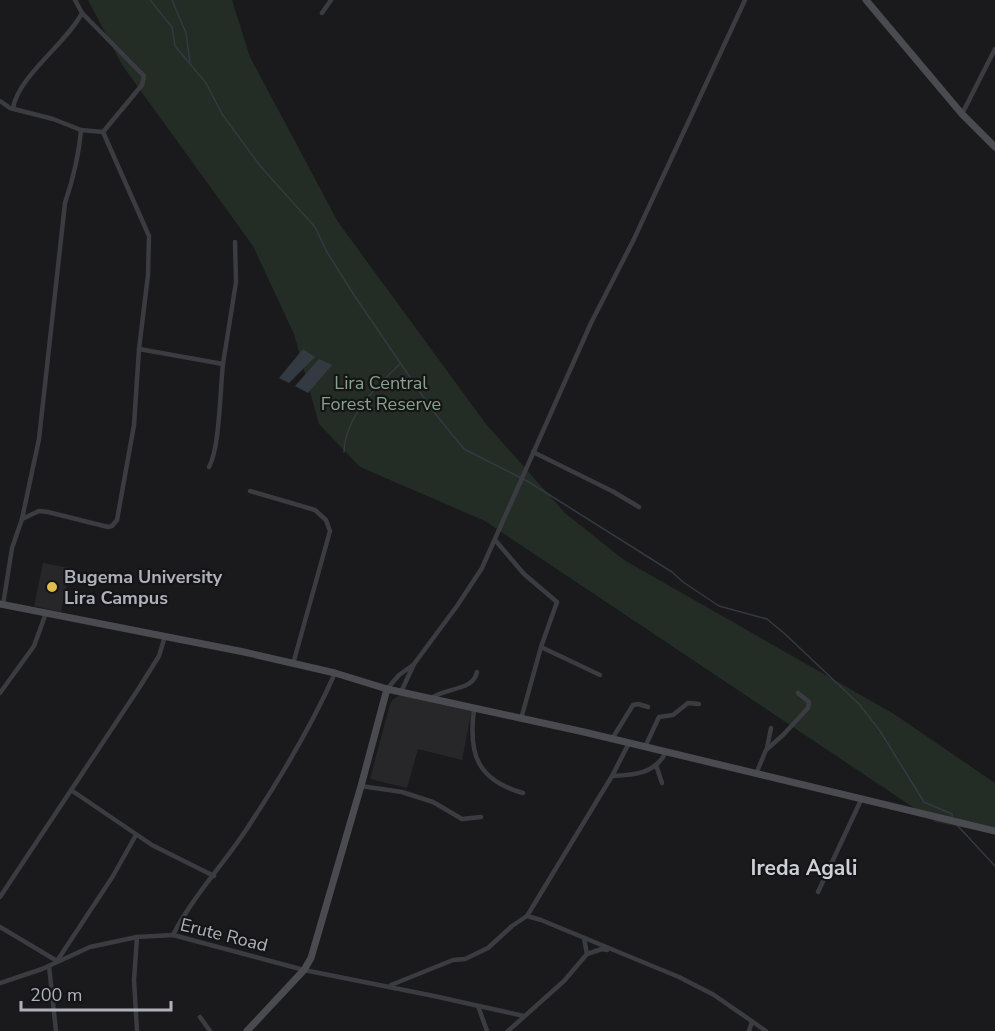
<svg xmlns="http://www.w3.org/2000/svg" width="995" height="1031" font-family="'Nunito Sans',sans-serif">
  <rect width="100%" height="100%" fill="#1a1a1c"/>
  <g fill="#272629">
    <polygon points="43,563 70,568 61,612 34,606"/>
    <polygon points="402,694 472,709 462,760 418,749 407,788 370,779 390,704 393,699"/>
  </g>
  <polygon fill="#242c26" points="88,0 232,0 250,57 338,222 486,424 565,513 624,560 894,714 995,783 995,834 935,822 485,521 360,467 319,424 294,334 253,246 122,65"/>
  <g fill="#333a41">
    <polygon points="303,349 315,357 289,383 279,378"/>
    <polygon points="319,359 332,365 308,393 295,386"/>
  </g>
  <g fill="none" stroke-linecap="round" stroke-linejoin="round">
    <g stroke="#333a41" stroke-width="1.5">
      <polyline points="150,0 172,27 175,46 206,83 222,114 261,167 315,227 327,252 354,295 433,411 464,449 529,482 672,572 683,582 719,606 767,619 785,634 860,705 880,731 924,802 952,814 952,817"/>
      <polyline points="172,0 186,33 190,62"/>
      <path d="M344,452c1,-34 31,-65 56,-88"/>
      <polyline points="957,825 995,866"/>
    </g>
    <g stroke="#3b3c41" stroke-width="4.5">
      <polyline points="75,0 82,13 144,76 142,85 103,132"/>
      <polyline points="322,13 331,0"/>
      <polyline points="0,101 10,108 53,119 81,130"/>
      <path d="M13,108c6,-33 53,-64 69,-95"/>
      <polyline points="962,114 995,49"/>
      <polyline points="139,349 223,364 236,282 235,242"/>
      <polyline points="533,452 612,491 639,507"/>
      <path d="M209,467c11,-20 11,-78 14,-103"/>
      <polyline points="250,491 315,510 326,520 330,531 293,664"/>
      <polyline points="22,519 39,511 48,512 108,527 112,526 117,520 134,425 139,349 148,275 149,236 103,132"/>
      <polyline points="495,540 524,574 557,602 541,647 521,719"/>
      <path d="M3,605l9,-57 10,-29 17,-80 26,-236c8,-24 14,-47 16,-73l22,2"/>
      <polyline points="541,647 600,675"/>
      <polyline points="387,689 399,675 413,665"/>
      <polyline points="401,692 414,664 457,606 482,568 591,323 633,241 745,0"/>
      <polyline points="0,693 34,646 46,613"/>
      <path d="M430,699c14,-12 43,-7 47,-27"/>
      <path d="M474,709c-6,45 3,71 49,84"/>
      <polyline points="612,739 633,705 638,704 648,707"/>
      <polyline points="645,747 659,717 673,715 688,703 699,704"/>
      <polyline points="767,748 771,728"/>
      <polyline points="656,765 662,783"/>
      <polyline points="756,774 766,750 783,735 808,708 809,702 798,693"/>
      <polyline points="612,776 629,743"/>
      <polyline points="361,786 402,792 433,802 462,819 481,817"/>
      <polyline points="71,790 152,845 214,876"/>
      <polyline points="818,892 862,798"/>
      <polyline points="0,897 139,688 159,656 165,636"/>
      <path d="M527,916l85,-140c22,-1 43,-2 54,-24"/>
      <polyline points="0,927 57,961 113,876 136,835"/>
      <path d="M173,935c19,-37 48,-68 71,-102 34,-51 66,-103 91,-160"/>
      <polyline points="137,937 134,980 137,1031"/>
      <polyline points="584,938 587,954"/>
      <polyline points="49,966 56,1031"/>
      <polyline points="0,983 42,969 90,947 137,937 173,935 304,970 434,996 524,1016"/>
      <polyline points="391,985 453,960 465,959 488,948 512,926 527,916 541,920 679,977 714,995 766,1031"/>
      <polyline points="478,1006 487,1031"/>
      <polyline points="200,1017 210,1031"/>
      <polyline points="508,1031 564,981 587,954 602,949 607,950"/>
      <polyline points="749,1031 752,1022"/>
    </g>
    <g stroke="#4a4b51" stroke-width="7">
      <polyline points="866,0 962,114 995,147"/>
      <polyline points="0,604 244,652 335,673 387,689 584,732 995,831"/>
      <polyline points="247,1031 304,970 311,958 361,786 387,689"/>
    </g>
  </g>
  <circle fill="#e2bd4c" stroke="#151517" stroke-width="2" cx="52" cy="587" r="6"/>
  <g text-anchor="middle" stroke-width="4.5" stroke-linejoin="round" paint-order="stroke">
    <g font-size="18" fill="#87a38b" stroke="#151517">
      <text x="381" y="389">Lira Central<tspan x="381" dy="21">Forest Reserve</tspan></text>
    </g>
    <g font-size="18" font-weight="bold" fill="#aeb1ba" stroke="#151517" text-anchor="start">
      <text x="64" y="583">Bugema University<tspan x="64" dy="21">Lira Campus</tspan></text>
    </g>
    <g font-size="18" fill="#aeb1ba" stroke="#151517">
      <text transform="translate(224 935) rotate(14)" y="6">Erute Road</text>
    </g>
    <g font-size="21" font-weight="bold" fill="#cfd0d7" stroke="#151517">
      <text x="804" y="875">Ireda Agali</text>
    </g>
  </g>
  <path d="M21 1001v9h150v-9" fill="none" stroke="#aeb1ba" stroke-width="3"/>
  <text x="30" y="1001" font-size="18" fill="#aeb1ba" stroke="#151517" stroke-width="4.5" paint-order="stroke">200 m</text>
</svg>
